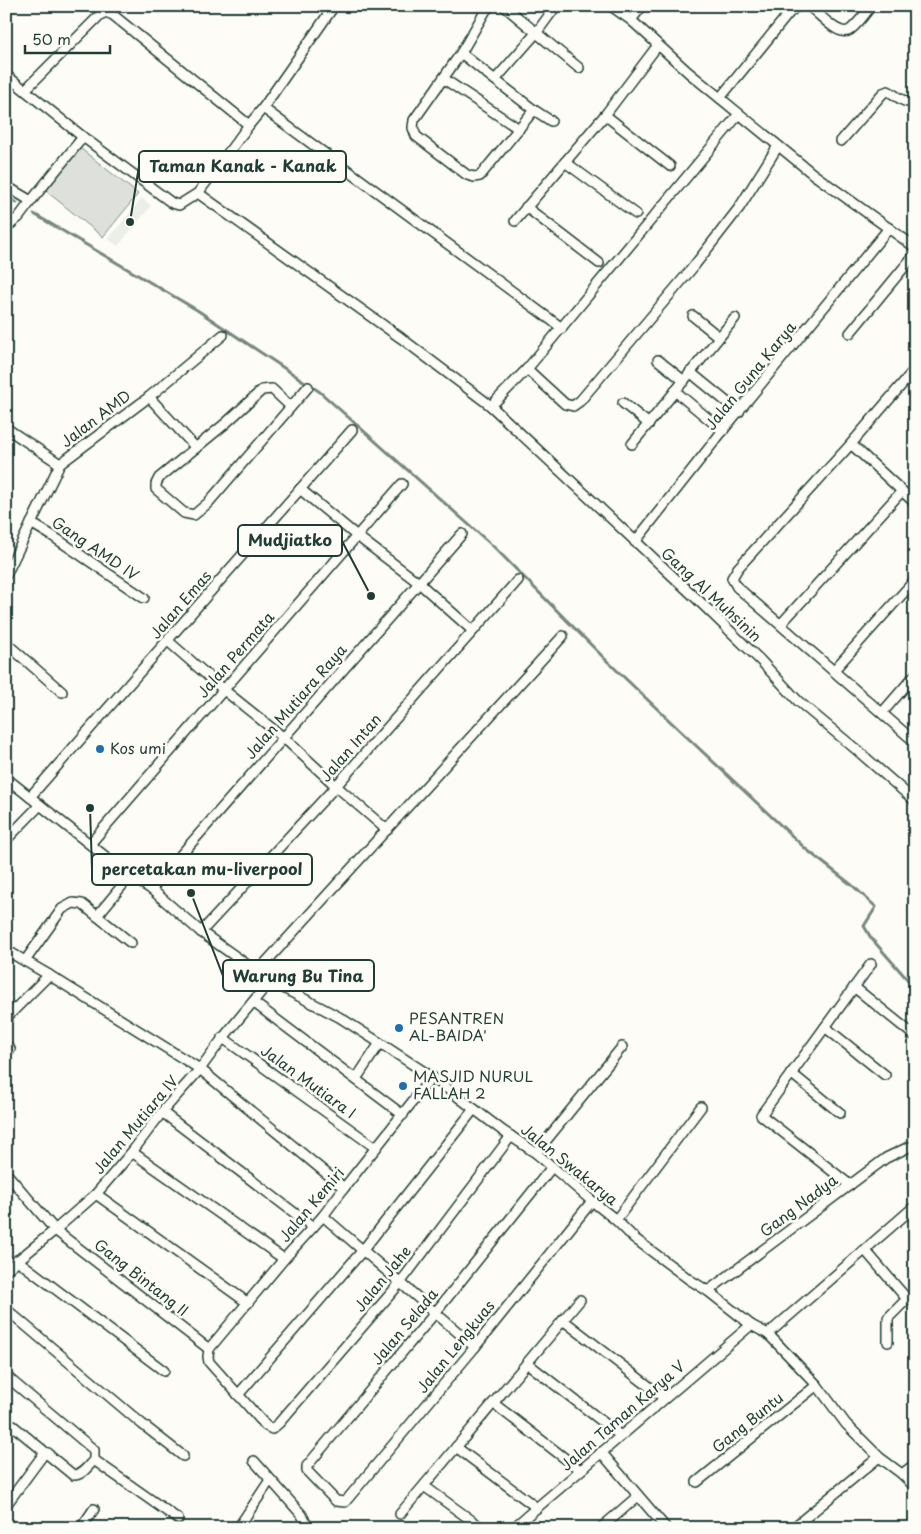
<svg xmlns="http://www.w3.org/2000/svg" width="921" height="1534" font-family="'Playpen Sans',sans-serif">
  <rect width="100%" height="100%" fill="#fdfcf7"/>
  <filter id="ink" filterUnits="userSpaceOnUse"><feTurbulence type="fractalNoise" baseFrequency=".02" numOctaves="2"/><feDisplacementMap in="SourceGraphic" scale="10" xChannelSelector="R" yChannelSelector="G"/><feConvolveMatrix kernelMatrix="1 2 1 2 8 2 1 2 1" color-interpolation-filters="sRGB"/></filter>
  <g filter="url(#ink)">
    <polygon fill="#eceee9" points="142,198 151,206 118,246 108,239"/>
    <polygon fill="#dde0db" stroke="#7e8e88" points="80,148 138,194 103,237 46,191"/>
    <g fill="none" stroke-linecap="round" stroke-linejoin="round">
      <g stroke="#75877f" stroke-width="3">
        <polyline points="6,196 17,203"/>
        <polyline points="34,214 197,310 320,392 495,548 607,661 672,723 807,850 853,886 876,907 864,926 871,938 915,988"/>
      </g>
      <defs>
        <g id="minor">
          <polyline points="504,6 579,68"/>
          <polyline points="611,6 631,20 688,72 813,174 915,247"/>
          <path d="M808,6c11,6 30,32 42,24 8,-6 15,-16 21,-24"/>
          <polyline points="631,20 642,6"/>
          <polyline points="461,53 486,10 490,6"/>
          <polyline points="6,75 83,137 172,203 179,205 198,193 249,125 263,108 334,6"/>
          <polyline points="444,79 519,129"/>
          <polyline points="495,80 534,110 480,176 474,177 467,175 416,136 413,128 414,120 461,53 495,80 537,32 556,6"/>
          <polyline points="25,90 100,15 106,12 113,15 249,125"/>
          <polyline points="720,98 789,13 797,6"/>
          <polyline points="263,108 562,328"/>
          <polyline points="534,110 551,121"/>
          <polyline points="605,115 670,166"/>
          <path d="M841,141l42,-48 5,-2c8,4 17,14 27,11"/>
          <polyline points="565,162 636,214"/>
          <polyline points="6,186 31,201 83,137"/>
          <polyline points="198,193 401,338 491,406 696,598 761,661 798,701 858,751 915,801"/>
          <polyline points="526,207 599,263"/>
          <polyline points="515,221 605,115 658,45"/>
          <polyline points="6,228 19,217 31,201"/>
          <polyline points="693,316 719,337"/>
          <polyline points="850,333 915,254"/>
          <polyline points="658,360 684,381"/>
          <polyline points="527,369 565,404 573,406 580,401 694,266 739,208 778,146"/>
          <polyline points="915,369 851,444 738,568 732,578 737,587 915,742"/>
          <polyline points="690,372 739,412"/>
          <polyline points="675,391 723,431"/>
          <polyline points="149,397 196,448"/>
          <polyline points="623,403 649,424"/>
          <polyline points="290,406 272,389 262,390 226,423 159,478 156,484 156,489 184,513 194,515 208,503 308,387"/>
          <polyline points="491,406 527,369 739,114"/>
          <polyline points="6,428 60,464"/>
          <polyline points="632,444 735,318"/>
          <polyline points="851,444 915,503"/>
          <polyline points="300,489 357,536 419,583 473,631"/>
          <polyline points="31,523 51,535 144,598"/>
          <polyline points="635,542 728,424 889,228"/>
          <polyline points="6,575 60,464 149,397 223,335"/>
          <polyline points="781,624 902,491"/>
          <polyline points="168,641 224,690 284,738 336,786 387,830"/>
          <polyline points="6,643 62,692"/>
          <polyline points="834,670 915,580"/>
          <polyline points="882,713 915,675"/>
          <polyline points="6,778 130,876 151,889 201,932 270,981 339,1017 380,1043 432,1077 503,1131 536,1153 592,1201 616,1220 634,1238 690,1280 708,1291 751,1325 768,1334 817,1385 846,1424 879,1457 902,1474 915,1487"/>
          <polyline points="30,797 352,430"/>
          <polyline points="6,840 40,805"/>
          <polyline points="90,844 402,484"/>
          <polyline points="151,889 462,534"/>
          <polyline points="97,916 130,876"/>
          <polyline points="201,932 336,786 518,580"/>
          <polyline points="6,950 49,975 200,1069 344,1188"/>
          <polyline points="25,961 62,909 73,903 82,904 131,943"/>
          <polyline points="257,972 563,636"/>
          <polyline points="854,987 915,1036"/>
          <polyline points="253,1002 403,1115"/>
          <polyline points="6,1018 49,975"/>
          <polyline points="825,1027 885,1075"/>
          <polyline points="223,1038 376,1148"/>
          <polyline points="6,1045 10,1049"/>
          <polyline points="791,1073 840,1113"/>
          <polyline points="356,1079 380,1043"/>
          <polyline points="162,1112 313,1227"/>
          <polyline points="132,1152 284,1259"/>
          <polyline points="536,1153 622,1047"/>
          <polyline points="552,1167 435,1313 307,1466 307,1471 336,1501 345,1502 475,1347 592,1201"/>
          <polyline points="6,1173 55,1230 209,1349"/>
          <polyline points="850,1185 761,1115 871,964"/>
          <polyline points="96,1194 248,1303"/>
          <polyline points="323,1216 475,1347"/>
          <polyline points="616,1220 701,1107"/>
          <polyline points="865,1250 907,1299"/>
          <polyline points="17,1260 164,1371"/>
          <polyline points="6,1270 55,1230 96,1194 132,1152 162,1112 200,1069 223,1038 270,981"/>
          <polyline points="708,1291 886,1158 909,1147"/>
          <polyline points="6,1309 142,1424 183,1456"/>
          <polyline points="563,1320 664,1398"/>
          <polyline points="768,1334 915,1206"/>
          <polyline points="888,1342 888,1318 907,1299 915,1293"/>
          <polyline points="209,1349 208,1357 209,1362 266,1426 272,1429 279,1423 400,1283 511,1136"/>
          <polyline points="209,1349 284,1259 323,1216 344,1188 432,1077"/>
          <polyline points="527,1363 621,1436"/>
          <path d="M6,1376l88,74v10c-6,6 -12,16 -21,15l-61,-50 -3,-2 -3,3"/>
          <polyline points="238,1395 363,1250 474,1109"/>
          <polyline points="493,1403 580,1470"/>
          <polyline points="456,1447 537,1508"/>
          <polyline points="601,1452 666,1528"/>
          <polyline points="94,1460 178,1519"/>
          <polyline points="254,1461 302,1515 308,1528"/>
          <polyline points="902,1474 915,1464"/>
          <polyline points="697,1482 817,1385"/>
          <polyline points="424,1486 482,1528"/>
          <polyline points="6,1505 43,1455 48,1453"/>
          <polyline points="400,1514 580,1300"/>
          <polyline points="81,1528 94,1509"/>
          <polyline points="238,1528 270,1480"/>
          <polyline points="513,1528 751,1325"/>
          <polyline points="601,1528 638,1496"/>
          <polyline points="793,1528 879,1457"/>
        </g>
      </defs>
      <use href="#minor" stroke="#1f3d34" stroke-width="12"/>
      <use href="#minor" stroke="#fdfcf7" stroke-width="9"/>
    </g>
  </g>
  <g fill="#1f6fb2" stroke="#fdfcf7" stroke-width="2">
    <circle cx="100" cy="749" r="5"/>
    <circle cx="399" cy="1028" r="5"/>
    <circle cx="403" cy="1086" r="5"/>
  </g>
  <g text-anchor="middle" stroke-width="5" stroke-linejoin="round" paint-order="stroke">
    <g font-size="15" fill="#1f3d34" stroke="#fdfcf7">
      <text transform="translate(751 376) rotate(-51)" y="5">Jalan Guna Karya</text>
      <text transform="translate(96 419) rotate(-37)" y="5">Jalan AMD</text>
      <text transform="translate(95 549) rotate(34)" y="5">Gang AMD IV</text>
      <text transform="translate(711 595) rotate(43)" y="5">Gang Al Muhsinin</text>
      <text transform="translate(181 605) rotate(-49)" y="5">Jalan Emas</text>
      <text transform="translate(236 655) rotate(-49)" y="5">Jalan Permata</text>
      <text transform="translate(296 702) rotate(-49)" y="5">Jalan Mutiara Raya</text>
      <text transform="translate(351 748) rotate(-49)" y="5">Jalan Intan</text>
      <text transform="translate(308 1082) rotate(36)" y="5">Jalan Mutiara I</text>
      <text transform="translate(136 1125) rotate(-50)" y="5">Jalan Mutiara IV</text>
      <text transform="translate(569 1165) rotate(39)" y="5">Jalan Swakarya</text>
      <text transform="translate(312 1205) rotate(-50)" y="5">Jalan Kemiri</text>
      <text transform="translate(799 1206) rotate(-37)" y="5">Gang Nadya</text>
      <text transform="translate(141 1278) rotate(38)" y="5">Gang Bintang II</text>
      <text transform="translate(383 1279) rotate(-51)" y="5">Jalan Jahe</text>
      <text transform="translate(405 1327) rotate(-50)" y="5">Jalan Selada</text>
      <text transform="translate(456 1347) rotate(-51)" y="5">Jalan Lengkuas</text>
      <text transform="translate(623 1416) rotate(-41)" y="5">Jalan Taman Karya V</text>
      <text transform="translate(748 1423) rotate(-39)" y="5">Gang Buntu</text>
    </g>
    <g font-size="15" fill="#1f3d34" stroke="#fdfcf7" text-anchor="start">
      <text x="110" y="754">Kos umi</text>
      <text x="409" y="1024">PESANTREN<tspan x="409" dy="17">AL-BAIDA'</tspan></text>
      <text x="413" y="1082">MASJID NURUL<tspan x="413" dy="17">FALLAH 2</tspan></text>
    </g>
  </g>
  <path fill="none" stroke="#1f3d34" stroke-width="2" d="M130 222L139 166M371 596L342 541M90 808L92 869M191 893L223 976"/>
  <g fill="#1f3d34" stroke="#fdfcf7" stroke-width="2">
    <circle cx="130" cy="222" r="5"/>
    <circle cx="371" cy="596" r="5"/>
    <circle cx="90" cy="808" r="5"/>
    <circle cx="191" cy="893" r="5"/>
  </g>
  <g fill="#fdfcf7" stroke="#1f3d34" stroke-width="2">
    <rect x="139" y="151" width="207" height="31" rx="5"/>
    <rect x="238" y="525" width="104" height="31" rx="5"/>
    <rect x="92" y="854" width="220" height="31" rx="5"/>
    <rect x="223" y="960" width="151" height="31" rx="5"/>
  </g>
  <g font-size="16" text-anchor="middle" font-weight="bold" fill="#1f3d34">
    <text x="243" y="172">Taman Kanak - Kanak</text>
    <text x="290" y="546">Mudjiatko</text>
    <text x="202" y="875">percetakan mu-liverpool</text>
    <text x="298" y="982">Warung Bu Tina</text>
  </g>
  <rect width="921" height="1534" fill="none" stroke="#fdfcf7" stroke-width="25"/>
  <rect x="12" y="12" width="896" height="1509" fill="none" stroke="#1f3d34" stroke-width="2" filter="url(#ink)"/>
  <path d="M25 45v8h85v-8" fill="none" stroke="#1f3d34" stroke-width="2.5"/>
  <text x="32" y="45" font-size="15" fill="#1f3d34" stroke="#fdfcf7" stroke-width="4" paint-order="stroke">50 m</text>
</svg>
